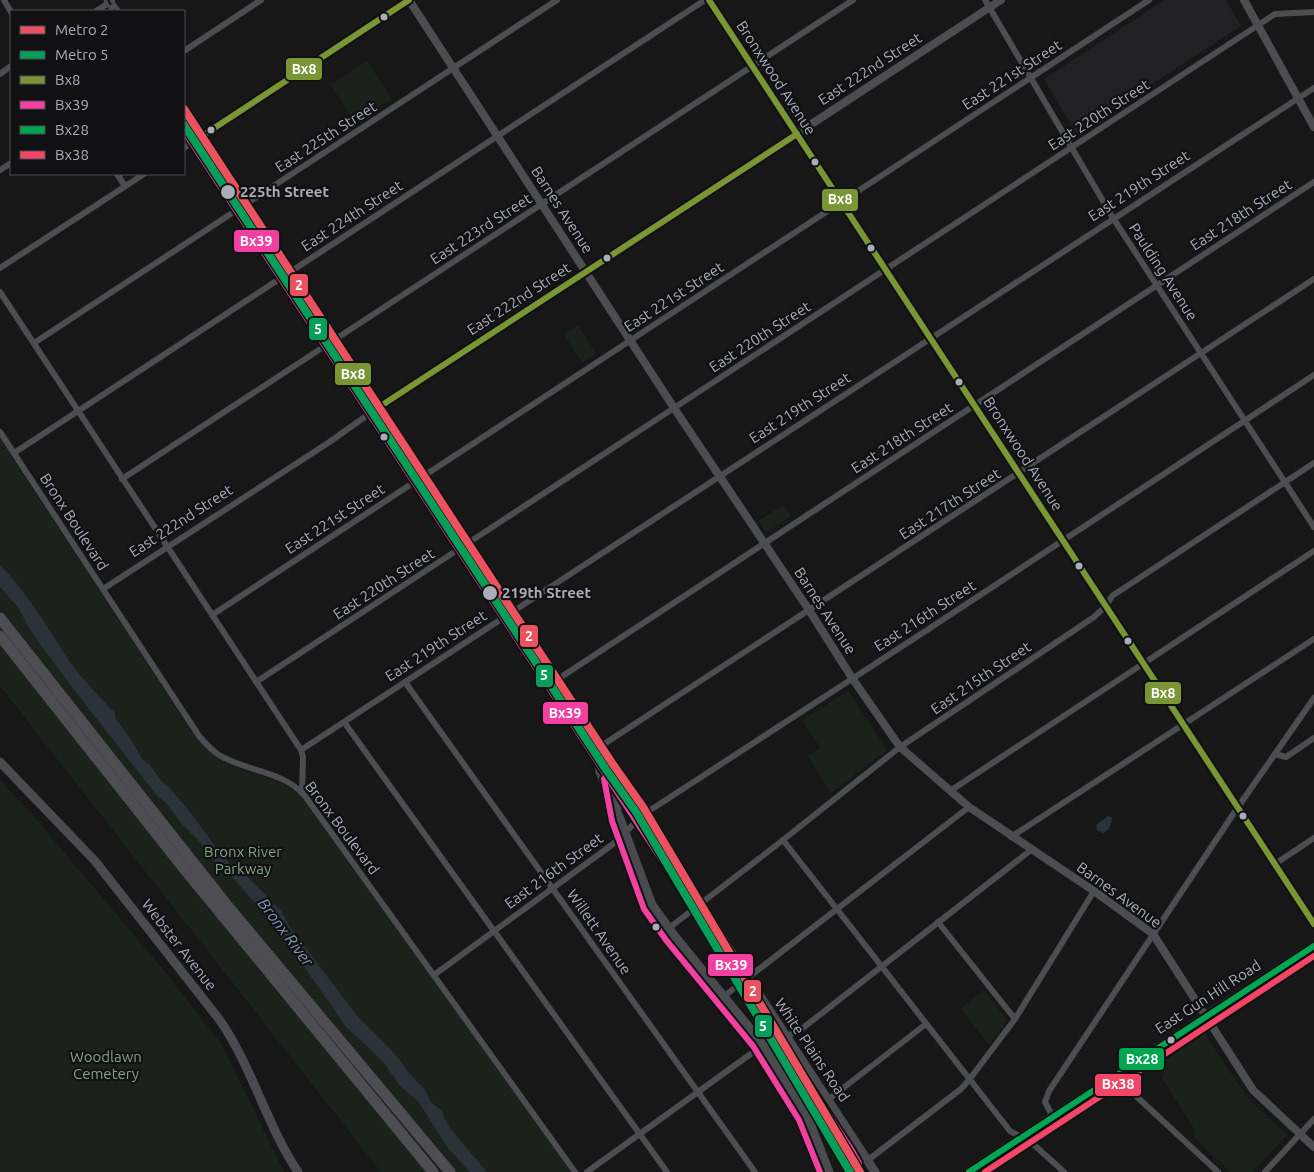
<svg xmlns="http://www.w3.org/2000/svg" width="1314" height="1172" font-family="Ubuntu,sans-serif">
  <rect width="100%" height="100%" fill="#171718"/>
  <polygon fill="#212124" points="1164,0 1226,0 1241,26 1076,134 1044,79"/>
  <g fill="#1b221c">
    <polygon points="367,61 392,99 355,122 331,85"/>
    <polygon points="578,325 596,354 582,363 564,334"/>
    <path d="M0,439l191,292c12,16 25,29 44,36 25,10 51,13 69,33l267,372h-190l-381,-486z"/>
    <polygon points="783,505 791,516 766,533 758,521"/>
    <polygon points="848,691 887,750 831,793 808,756 821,748 802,720"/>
    <polygon points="0,780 31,813 166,973 222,1045 284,1172 0,1172"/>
    <polygon points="984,990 1007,1020 989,1045 961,1008"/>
    <polygon points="1204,1033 1247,1097 1287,1135 1252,1172 1230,1172 1195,1138 1195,1130 1162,1078 1165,1075 1159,1064"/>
  </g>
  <g fill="#2a323a">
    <path d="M0,565c26,27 45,58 65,90 14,21 32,39 50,58v5l17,23 10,18 8,6 12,17 6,4 23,27 25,35 6,5 8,11 9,4 43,44 7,14 69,91 37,37 14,19 16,17 6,12 10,8 8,17 38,45h-17l-22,-24 -30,-47 -18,-15 -16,-23 -16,-16 -21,-19 -59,-84 -6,-5 -6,-12 -43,-49 -29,-27 -2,-7 -20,-20 -17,-22 -7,-5 -83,-106 -39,-52 -19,-33 -17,-19z"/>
    <path d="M1108,816l4,1c0,7 -3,13 -9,16l-6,-3 -1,-5z"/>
  </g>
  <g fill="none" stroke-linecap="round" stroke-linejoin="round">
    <g stroke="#4b4d51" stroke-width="6">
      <polyline points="4,0 11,12"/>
      <polyline points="985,0 1113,218 1314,527"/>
      <polyline points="96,11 112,1"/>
      <polyline points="184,51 261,0"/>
      <polyline points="0,74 11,66"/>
      <polyline points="184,148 409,0"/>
      <polyline points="0,170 11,163"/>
      <polyline points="117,174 125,186"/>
      <polyline points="0,268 144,174"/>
      <polyline points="0,292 301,750 303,757 302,793"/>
      <polyline points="34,343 557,0"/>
      <path d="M0,432l199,304c6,7 12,14 20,19 28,17 63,15 86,41l270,376"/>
      <polyline points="14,453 705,0"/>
      <polyline points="122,479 853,0"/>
      <polyline points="103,589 328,443 376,409"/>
      <polyline points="212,615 1149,0"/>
      <polyline points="555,681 1314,182"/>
      <polyline points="256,682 1275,14 1314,12"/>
      <polyline points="405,682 755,1172"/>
      <polyline points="344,722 667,1172"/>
      <polyline points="598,748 1314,279"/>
      <polyline points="301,750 1314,88"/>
      <polyline points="1275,754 1286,757 1314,738"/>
      <polyline points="950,791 1314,551"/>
      <polyline points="1011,837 1314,639"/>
      <polyline points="783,840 1010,1131 1032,1143 1064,1172"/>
      <polyline points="1275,864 1314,838"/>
      <polyline points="938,922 1015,1019"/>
      <polyline points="669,928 783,840 900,747 1094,617 1106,606 1112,596 1314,463"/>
      <polyline points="434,975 613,844 638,820 652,809 921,634 1314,375"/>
      <polyline points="723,997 969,807"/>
      <polyline points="1116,1075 1123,1084 1218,1172"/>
      <polyline points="807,1116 926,1024"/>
      <polyline points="1053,1117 1045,1102 1049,1091 1238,807 1314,698"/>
      <polyline points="868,1160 961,1089 969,1080 1015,1019 1094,891"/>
      <polyline points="587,1172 752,1053 772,1042 799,1031 1031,850"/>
      <polyline points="1265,1172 1314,1119"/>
    </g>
    <g stroke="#4b4d51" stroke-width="8">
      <polyline points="409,0 678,414 809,610 852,678 900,747 969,807 1094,891 1153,934 1253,1090 1314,1147"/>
      <polyline points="709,0 1314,924"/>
      <polyline points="1244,0 1314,127"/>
      <polyline points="376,409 1001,0"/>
    </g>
    <g stroke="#4a4b4f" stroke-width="9">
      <polyline points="108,0 116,11"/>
      <polyline points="184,115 875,1172"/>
      <polyline points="598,750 600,772 620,819 652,905 673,934 760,1041 807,1116 829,1172"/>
      <path d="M0,762l95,99 124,158c33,47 47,105 79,153"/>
      <polyline points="612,772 618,806"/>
    </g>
    <polyline stroke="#4e4f52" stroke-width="10" points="969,1172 1314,946"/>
    <g stroke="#4e4e52" stroke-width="11">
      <polyline points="0,618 226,904 450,1172"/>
      <polyline points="0,636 186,871 433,1172"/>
    </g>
    <defs>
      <g id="rail">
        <polyline points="108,0 115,11"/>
        <polyline points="184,116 613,772 851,1172"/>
      </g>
    </defs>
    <use href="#rail" stroke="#4b4d50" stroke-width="4"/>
    <use href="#rail" stroke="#111114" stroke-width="2" stroke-dasharray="5.5" stroke-linecap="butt"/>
    <defs>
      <g id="bus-1">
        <polyline points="709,0 1314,924"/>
        <polyline points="199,138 376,409 797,134"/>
        <polyline points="199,138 409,0"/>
      </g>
      <g id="bus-2">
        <polyline points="184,131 851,1149 859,1163 859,1172"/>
        <polyline points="604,779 612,821 644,909 666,940 753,1046 799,1120 820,1172"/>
      </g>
      <polyline id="bus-3" points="969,1172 1314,946"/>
      <polyline id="bus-4" points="985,1172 1314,956"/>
    </defs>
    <use href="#bus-1" stroke="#111114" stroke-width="10"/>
    <use href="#bus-2" stroke="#111114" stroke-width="10"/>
    <use href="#bus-3" stroke="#111114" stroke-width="10"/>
    <use href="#bus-4" stroke="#111114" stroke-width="10"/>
    <use href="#bus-1" stroke="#799534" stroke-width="6"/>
    <use href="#bus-2" stroke="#f240a1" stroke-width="6"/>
    <use href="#bus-3" stroke="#00a651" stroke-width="6"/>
    <use href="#bus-4" stroke="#f34667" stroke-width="6"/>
    <defs>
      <polyline id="metro-1" points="184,109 612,763 643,807 860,1172"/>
      <polyline id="metro-2" points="184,125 605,768 636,812 850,1172"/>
    </defs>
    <use href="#metro-1" stroke="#111114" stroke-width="11"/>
    <use href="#metro-2" stroke="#111114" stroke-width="11"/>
    <use href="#metro-1" stroke="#ec515f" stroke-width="8"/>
    <use href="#metro-2" stroke="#069e58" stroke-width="8"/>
  </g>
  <g fill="#a8adb9" stroke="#111114" stroke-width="2">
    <circle cx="384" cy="17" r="4.5"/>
    <circle cx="211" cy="130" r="4.5"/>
    <circle cx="815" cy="162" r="4.5"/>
    <circle cx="228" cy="192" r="8"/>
    <circle cx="871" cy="248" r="4.5"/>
    <circle cx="607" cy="258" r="4.5"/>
    <circle cx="959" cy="382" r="4.5"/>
    <circle cx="384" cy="437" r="4.5"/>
    <circle cx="1079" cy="566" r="4.5"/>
    <circle cx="490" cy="593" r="8"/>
    <circle cx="1128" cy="641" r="4.5"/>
    <circle cx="1243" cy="816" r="4.5"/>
    <circle cx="656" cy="927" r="4.5"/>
    <circle cx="1171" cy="1040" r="4.5"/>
  </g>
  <g text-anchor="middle" stroke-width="4.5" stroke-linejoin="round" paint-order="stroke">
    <g font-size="15" fill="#a8adb9" stroke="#111114">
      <text transform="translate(870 69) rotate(-33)" y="5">East 222nd Street</text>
      <text transform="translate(1012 75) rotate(-33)" y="5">East 221st Street</text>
      <text transform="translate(776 78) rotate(57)" y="5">Bronxwood Avenue</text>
      <text transform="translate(1099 115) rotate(-33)" y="5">East 220th Street</text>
      <text transform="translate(326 137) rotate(-33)" y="5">East 225th Street</text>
      <text transform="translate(1139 186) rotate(-33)" y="5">East 219th Street</text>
      <text transform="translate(562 210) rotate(57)" y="5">Barnes Avenue</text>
      <text transform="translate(1241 215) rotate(-33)" y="5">East 218th Street</text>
      <text transform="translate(352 216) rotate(-33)" y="5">East 224th Street</text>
      <text transform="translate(481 229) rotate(-33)" y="5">East 223rd Street</text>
      <text transform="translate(1163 272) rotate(57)" y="5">Paulding Avenue</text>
      <text transform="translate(674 297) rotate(-33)" y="5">East 221st Street</text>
      <text transform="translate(519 299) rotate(-33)" y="5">East 222nd Street</text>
      <text transform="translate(760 337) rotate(-33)" y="5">East 220th Street</text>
      <text transform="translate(800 408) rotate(-33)" y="5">East 219th Street</text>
      <text transform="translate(902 438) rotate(-33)" y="5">East 218th Street</text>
      <text transform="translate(1023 454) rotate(57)" y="5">Bronxwood Avenue</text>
      <text transform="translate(950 504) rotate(-33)" y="5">East 217th Street</text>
      <text transform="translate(335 519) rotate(-33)" y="5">East 221st Street</text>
      <text transform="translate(181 521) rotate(-33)" y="5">East 222nd Street</text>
      <text transform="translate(74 522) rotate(57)" y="5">Bronx Boulevard</text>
      <text transform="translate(384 584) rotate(-33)" y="5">East 220th Street</text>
      <text transform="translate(825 611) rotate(57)" y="5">Barnes Avenue</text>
      <text transform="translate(925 616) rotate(-33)" y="5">East 216th Street</text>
      <text transform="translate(436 646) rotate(-33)" y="5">East 219th Street</text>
      <text transform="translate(981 678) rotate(-34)" y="5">East 215th Street</text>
      <text transform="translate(342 828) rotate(53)" y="5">Bronx Boulevard</text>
      <text transform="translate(554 871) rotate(-36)" y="5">East 216th Street</text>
      <text transform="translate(1119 895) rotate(36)" y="5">Barnes Avenue</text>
      <text transform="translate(599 932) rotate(55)" y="5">Willett Avenue</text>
      <text transform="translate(179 945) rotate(52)" y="5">Webster Avenue</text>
      <text transform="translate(1208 997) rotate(-33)" y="5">East Gun Hill Road</text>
      <text transform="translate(812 1050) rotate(56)" y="5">White Plains Road</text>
    </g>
    <g font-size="15" font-weight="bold" fill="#a8adb9" stroke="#111114" text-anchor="start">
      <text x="240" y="197">225th Street</text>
      <text x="502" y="598">219th Street</text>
    </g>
    <g font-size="15" fill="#7ea580" stroke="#111114">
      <text x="243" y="857">Bronx River<tspan x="243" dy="17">Parkway</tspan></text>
      <text x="106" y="1062">Woodlawn<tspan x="106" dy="17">Cemetery</tspan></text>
    </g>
    <g font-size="16" font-style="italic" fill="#7d9bb5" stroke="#111114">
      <text transform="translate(286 932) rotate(53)" y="6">Bronx River</text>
    </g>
  </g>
  <g stroke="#111114" stroke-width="2">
    <rect x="285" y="57" width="38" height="24" rx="5" fill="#799534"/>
    <rect x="821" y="188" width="38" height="24" rx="5" fill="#799534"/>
    <rect x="233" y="229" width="47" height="24" rx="5" fill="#f240a1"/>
    <rect x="289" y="273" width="20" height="24" rx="5" fill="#ec515f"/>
    <rect x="308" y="317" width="20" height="24" rx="5" fill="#069e58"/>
    <rect x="334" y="362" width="38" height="24" rx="5" fill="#799534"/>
    <rect x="519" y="624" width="20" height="24" rx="5" fill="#ec515f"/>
    <rect x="535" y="664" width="19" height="24" rx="5" fill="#069e58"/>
    <rect x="1144" y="681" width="38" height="24" rx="5" fill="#799534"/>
    <rect x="542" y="701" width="47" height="24" rx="5" fill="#f240a1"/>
    <rect x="707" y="953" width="47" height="24" rx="5" fill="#f240a1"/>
    <rect x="743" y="979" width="19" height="24" rx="5" fill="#ec515f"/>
    <rect x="754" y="1014" width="19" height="24" rx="5" fill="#069e58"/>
    <rect x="1118" y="1047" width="47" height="24" rx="5" fill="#00a651"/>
    <rect x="1094" y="1073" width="48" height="24" rx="5" fill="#f34667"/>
  </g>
  <g font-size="14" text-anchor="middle" font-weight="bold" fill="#fff">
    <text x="304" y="74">Bx8</text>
    <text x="840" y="204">Bx8</text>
    <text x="256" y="246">Bx39</text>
    <text x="299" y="290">2</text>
    <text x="318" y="334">5</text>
    <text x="353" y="379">Bx8</text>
    <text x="529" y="641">2</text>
    <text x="544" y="680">5</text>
    <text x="1163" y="698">Bx8</text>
    <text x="565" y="718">Bx39</text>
    <text x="731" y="970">Bx39</text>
    <text x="753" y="996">2</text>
    <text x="763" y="1031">5</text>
    <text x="1142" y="1064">Bx28</text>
    <text x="1118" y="1089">Bx38</text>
  </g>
  <rect x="10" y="10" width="175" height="165" fill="#111114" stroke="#4d4f56"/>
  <rect x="20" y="26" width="25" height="8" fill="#ec515f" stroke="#4d4f56"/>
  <text x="55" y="35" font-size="15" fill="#a8adb9">Metro 2</text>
  <rect x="20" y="51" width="25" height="8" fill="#069e58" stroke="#4d4f56"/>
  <text x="55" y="60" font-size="15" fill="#a8adb9">Metro 5</text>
  <rect x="20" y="76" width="25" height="8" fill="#799534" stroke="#4d4f56"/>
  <text x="55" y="85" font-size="15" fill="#a8adb9">Bx8</text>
  <rect x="20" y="101" width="25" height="8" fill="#f240a1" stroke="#4d4f56"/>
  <text x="55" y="110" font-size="15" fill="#a8adb9">Bx39</text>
  <rect x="20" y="126" width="25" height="8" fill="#00a651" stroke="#4d4f56"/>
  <text x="55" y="135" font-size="15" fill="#a8adb9">Bx28</text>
  <rect x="20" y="151" width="25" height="8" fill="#f34667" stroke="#4d4f56"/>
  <text x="55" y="160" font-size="15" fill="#a8adb9">Bx38</text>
</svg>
